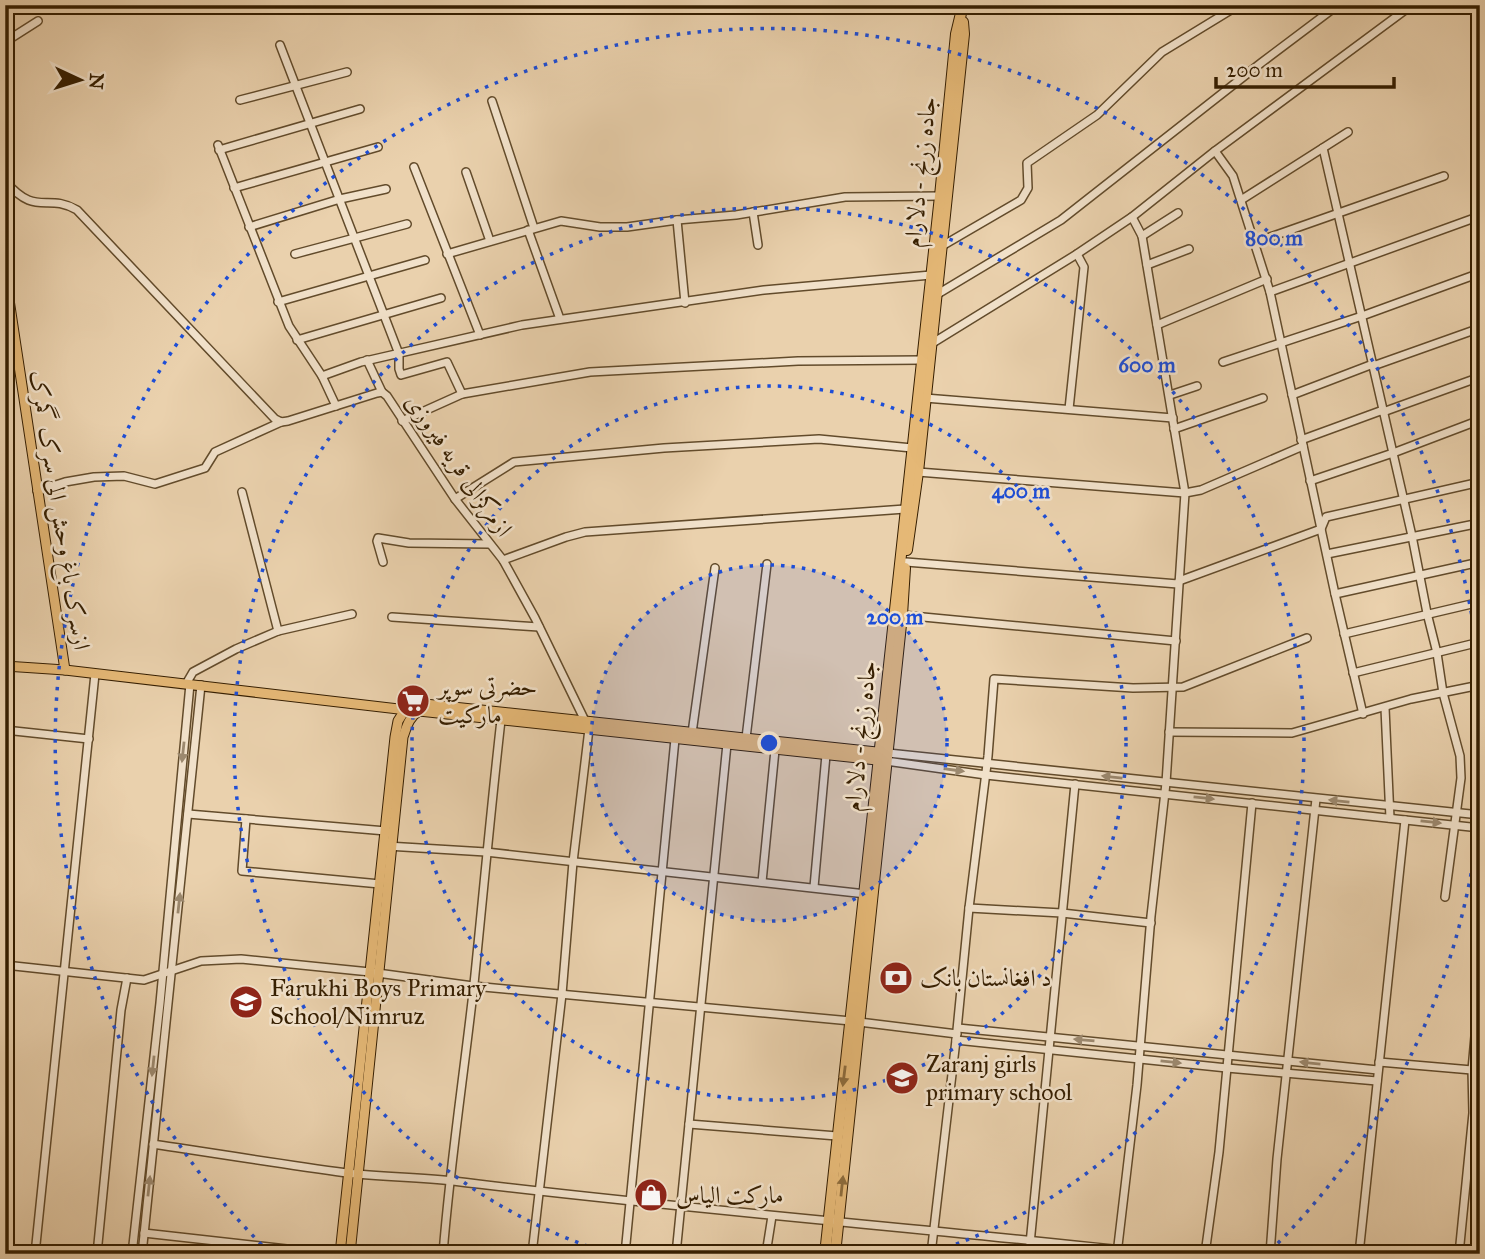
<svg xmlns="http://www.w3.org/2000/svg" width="1485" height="1259" font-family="'IM FELL Great Primer',Amiri,serif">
  <rect width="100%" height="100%" fill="#ead1ad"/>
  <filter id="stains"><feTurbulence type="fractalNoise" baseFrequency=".00286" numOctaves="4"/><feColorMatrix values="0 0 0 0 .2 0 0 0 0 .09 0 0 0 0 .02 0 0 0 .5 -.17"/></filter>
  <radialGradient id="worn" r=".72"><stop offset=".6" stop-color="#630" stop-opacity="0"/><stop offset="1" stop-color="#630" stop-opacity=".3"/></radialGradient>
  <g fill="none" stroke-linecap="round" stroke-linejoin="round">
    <defs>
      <g id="minor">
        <polyline points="5,42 38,21"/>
        <polyline points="280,45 399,354 399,369 401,375 447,362 462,394"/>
        <polyline points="240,100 347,72"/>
        <polyline points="492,101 534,228"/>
        <polyline points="218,145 289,326 322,376 336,406"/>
        <polyline points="1323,148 1412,536 1427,613 1437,653 1443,693 1460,756 1461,778 1445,897"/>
        <polyline points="219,150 360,109"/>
        <polyline points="1215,151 1233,176 1270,292 1335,594 1363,714"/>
        <polyline points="414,167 480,335"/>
        <polyline points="466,172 490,241"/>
        <path d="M5,181c32,37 41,11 72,29l198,209 6,3 7,-1 89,-28 5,-1 5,4 68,103 48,61 32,58 54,111 -16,133 -11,132 -30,260"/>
        <polyline points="234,188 378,147"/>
        <polyline points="1241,200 1348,132"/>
        <polyline points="753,212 758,245"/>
        <polyline points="677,220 685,303"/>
        <polyline points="249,227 340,199 386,189"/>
        <polyline points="528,230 560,319"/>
        <polyline points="1142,236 1178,213"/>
        <polyline points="1256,242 1444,176"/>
        <polyline points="942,246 1021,200 1028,188 1027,163 1097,115 1162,52 1239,5"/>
        <polyline points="295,254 407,224"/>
        <polyline points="447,254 561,221 600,227 627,227 677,220 736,215 845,197 940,196"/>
        <polyline points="1147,265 1189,249"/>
        <polyline points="1270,292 1480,216"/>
        <polyline points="936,295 1061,220 1261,63 1338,5"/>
        <polyline points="278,302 425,260"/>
        <polyline points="1157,325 1267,279"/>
        <polyline points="297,340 441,298"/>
        <polyline points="931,344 1077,254 1132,217 1215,151 1412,5"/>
        <polyline points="367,360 382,392"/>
        <polyline points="1223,362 1362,316 1480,273"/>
        <polyline points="1373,366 1480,328"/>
        <polyline points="322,376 361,362 522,325 764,290 931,275"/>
        <polyline points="1170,395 1197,386"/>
        <polyline points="1292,395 1373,364"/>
        <polyline points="925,398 1173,418"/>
        <polyline points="1069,409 1084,267 1077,254"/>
        <polyline points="1383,412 1480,377"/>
        <polyline points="402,421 462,394 590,372 798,361 922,360"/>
        <polyline points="1174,429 1263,398"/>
        <polyline points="1301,440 1383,410"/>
        <polyline points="918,472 1185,493 1201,490 1303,446"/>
        <polyline points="1310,481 1393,453 1480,420"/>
        <polyline points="37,491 65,482 94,477 124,476 155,484 205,468 215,452 281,422"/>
        <polyline points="242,492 278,631"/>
        <polyline points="455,499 514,462 664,448 819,439 912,448"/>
        <polyline points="1327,554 1480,523"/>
        <polyline points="503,560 566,537 585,532 905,509"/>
        <polyline points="383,562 377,541 378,538 409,543 489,544"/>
        <polyline points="906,562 1178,584"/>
        <polyline points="1179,581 1321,529 1326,517 1480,482"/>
        <polyline points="1335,594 1480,562"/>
        <polyline points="902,615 1176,641"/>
        <polyline points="392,617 539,627"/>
        <polyline points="1344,634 1480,602"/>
        <polyline points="1353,673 1480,642"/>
        <polyline points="186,684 193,672 236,649 278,631 352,614"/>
        <polyline points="1385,708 1390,818"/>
        <polyline points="5,730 89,739"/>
        <polyline points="1169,732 1292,733 1411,699 1480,685"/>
        <polyline points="692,733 715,568"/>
        <polyline points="746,738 767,564"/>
        <polyline points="888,753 1480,815"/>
        <polyline points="886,761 986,775 1480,828"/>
        <polyline points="188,814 386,831"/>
        <polyline points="246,819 242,871 380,884"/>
        <polyline points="387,846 486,852 866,894"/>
        <polyline points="762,882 775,750"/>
        <polyline points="814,887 826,755"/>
        <polyline points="969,908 1062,913 1151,923"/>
        <polyline points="5,965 144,980 201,961 241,959 370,972 473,986 851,1021 957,1034"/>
        <polyline points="958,1028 1378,1070"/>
        <polyline points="956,1040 1227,1068 1377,1081"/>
        <polyline points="1379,1062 1472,1070"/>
        <polyline points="689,1124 837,1136"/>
        <path d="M153,1144c65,10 129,20 194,29 35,4 71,4 106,8 235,29 471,47 706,73"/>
        <polyline points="144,1233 331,1254"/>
        <polyline points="35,1254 95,674"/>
        <polyline points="97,1254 121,1010 127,978"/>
        <polyline points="132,1254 160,1003 190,684"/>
        <polyline points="142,1254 201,685"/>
        <path d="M443,1254c7,-90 21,-180 31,-270 9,-88 17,-176 27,-264"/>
        <polyline points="625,1254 675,739"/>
        <polyline points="676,1254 727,744"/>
        <polyline points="766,1254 772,1216"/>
        <polyline points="931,1254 956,1040 969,908 988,756 994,679 1133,688 1183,687 1307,638"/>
        <polyline points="1029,1254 1075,784"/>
        <polyline points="1117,1254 1137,1085 1151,916 1166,783 1185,493 1142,236 1132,217"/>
        <polyline points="1205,1254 1219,1152 1252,803"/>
        <polyline points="1270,1254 1277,1159 1316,799"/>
        <polyline points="1359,1254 1405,820"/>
        <polyline points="1459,1254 1473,1113 1472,1070 1480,980"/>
      </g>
      <g id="major">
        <polyline points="5,273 65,670"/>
        <polyline points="5,666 65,670 407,710"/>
        <polyline points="340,1254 395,737 398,721 405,710 425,704 886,753"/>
        <path d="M350,1254l53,-517c4,-11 6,-20 16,-26l467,50"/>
      </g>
      <g id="highway">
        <polyline points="907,550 918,472 964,34 963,22"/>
        <polyline points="825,1254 940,196 956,34 963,5"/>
        <polyline points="835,1254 902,615 905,568"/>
      </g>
    </defs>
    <use href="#minor" stroke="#624b2b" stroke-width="10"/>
    <use href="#major" stroke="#351e00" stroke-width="11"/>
    <use href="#highway" stroke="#351e00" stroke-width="12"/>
    <use href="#minor" stroke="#f1e1ca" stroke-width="7"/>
    <use href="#major" stroke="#e5b876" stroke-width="9"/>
    <use href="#highway" stroke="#e5b876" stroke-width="10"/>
  </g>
  <defs><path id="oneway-solid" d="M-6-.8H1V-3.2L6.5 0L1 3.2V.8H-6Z" transform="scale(1.75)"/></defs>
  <g fill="#9c896f">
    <use href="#oneway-solid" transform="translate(183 752) rotate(96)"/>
    <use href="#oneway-solid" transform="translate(954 770) rotate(8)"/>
    <use href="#oneway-solid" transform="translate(1112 777) rotate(-174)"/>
    <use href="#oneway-solid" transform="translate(1204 798) rotate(6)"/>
    <use href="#oneway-solid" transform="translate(1339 801) rotate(-174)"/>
    <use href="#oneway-solid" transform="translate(1431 822) rotate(6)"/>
    <use href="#oneway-solid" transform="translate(179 903) rotate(-84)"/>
    <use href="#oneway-solid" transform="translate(1084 1040) rotate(-175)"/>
    <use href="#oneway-solid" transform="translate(1171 1062) rotate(6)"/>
    <use href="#oneway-solid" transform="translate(1310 1063) rotate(-174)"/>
    <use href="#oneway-solid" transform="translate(153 1066) rotate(96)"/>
    <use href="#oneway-solid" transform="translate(149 1186) rotate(-84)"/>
  </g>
  <g fill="#8d6b3b">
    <use href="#oneway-solid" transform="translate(844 1076) rotate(97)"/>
    <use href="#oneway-solid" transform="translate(842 1186) rotate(-84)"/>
  </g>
  <circle cx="769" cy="743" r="178" fill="#1d4ed8" fill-opacity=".12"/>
  <g fill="none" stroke="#1d4ed8" stroke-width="3.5" stroke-dasharray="3.5 7">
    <circle cx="769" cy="743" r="178"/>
    <circle cx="769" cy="743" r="357"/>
    <path d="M608 1253A535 535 0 1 1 930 1253"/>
    <path d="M1480 811A714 714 0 0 1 1269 1252M269 1252A714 714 0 1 1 1480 675"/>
  </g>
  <defs>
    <symbol id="supermarket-disc" viewBox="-11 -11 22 22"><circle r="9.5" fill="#8f2418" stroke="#f1e1ca"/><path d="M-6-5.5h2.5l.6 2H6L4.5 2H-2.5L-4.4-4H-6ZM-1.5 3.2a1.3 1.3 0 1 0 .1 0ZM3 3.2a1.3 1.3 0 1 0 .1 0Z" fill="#fff"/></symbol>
    <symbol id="bank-disc" viewBox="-11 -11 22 22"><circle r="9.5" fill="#8f2418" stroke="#f1e1ca"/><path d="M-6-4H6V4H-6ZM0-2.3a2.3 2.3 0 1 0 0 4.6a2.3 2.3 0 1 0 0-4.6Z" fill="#fff"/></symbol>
    <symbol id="school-disc" viewBox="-11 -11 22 22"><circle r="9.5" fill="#8f2418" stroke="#f1e1ca"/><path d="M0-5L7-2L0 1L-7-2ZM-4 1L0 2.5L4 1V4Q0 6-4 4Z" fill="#fff"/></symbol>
    <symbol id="shop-disc" viewBox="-11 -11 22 22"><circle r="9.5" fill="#8f2418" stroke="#f1e1ca"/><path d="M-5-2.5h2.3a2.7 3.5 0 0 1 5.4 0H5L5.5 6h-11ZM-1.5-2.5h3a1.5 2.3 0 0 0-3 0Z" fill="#fff"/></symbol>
  </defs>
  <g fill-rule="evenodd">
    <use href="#supermarket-disc" x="394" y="682" width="38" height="38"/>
    <use href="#bank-disc" x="877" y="959" width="38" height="38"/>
    <use href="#school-disc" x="227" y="983" width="38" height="38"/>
    <use href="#school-disc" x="883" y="1059" width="38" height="38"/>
    <use href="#shop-disc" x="632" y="1176" width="38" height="38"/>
  </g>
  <g text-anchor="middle" stroke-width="5" stroke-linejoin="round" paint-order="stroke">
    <g font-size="24" fill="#351e00" stroke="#f1e1ca">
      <text transform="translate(920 172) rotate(-84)" y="8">جاده زرنج - دلارام</text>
      <text transform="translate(459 465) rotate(55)" y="8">ازمرکزالی قریه فیروزی</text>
      <text transform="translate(60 510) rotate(81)" y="8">ازسرک باغ وحش الی سرک گمرک</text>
      <text transform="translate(860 736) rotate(-84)" y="8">جاده زرنج - دلارام</text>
    </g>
    <g font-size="24" fill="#351e00" stroke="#f1e1ca" text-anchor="start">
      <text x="438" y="695">حضرتی سوپر<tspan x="438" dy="28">مارکیت</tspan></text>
      <text x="920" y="986">د افغانستان بانک</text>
      <text x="270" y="996">Farukhi Boys Primary<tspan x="270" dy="28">School/Nimruz</tspan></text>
      <text x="926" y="1072">Zaranj girls<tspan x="926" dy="28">primary school</tspan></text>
      <text x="676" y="1203">مارکت الیاس</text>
    </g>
  </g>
  <circle cx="769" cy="743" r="10" fill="#1d4ed8" stroke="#f1e1ca" stroke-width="3.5"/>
  <g font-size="21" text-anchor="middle" font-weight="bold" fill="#1d4ed8" stroke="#f1e1ca" stroke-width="5" stroke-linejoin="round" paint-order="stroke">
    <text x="1274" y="245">800 m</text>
    <text x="1147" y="372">600 m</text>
    <text x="1021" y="498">400 m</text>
    <text x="895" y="624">200 m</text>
  </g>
  <rect width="1485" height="1259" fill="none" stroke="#ead1ad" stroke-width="28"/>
  <rect x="7" y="7" width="1471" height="1245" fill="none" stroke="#351e00" stroke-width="3.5"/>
  <rect x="14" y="14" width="1457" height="1231" fill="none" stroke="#351e00" stroke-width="2"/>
  <g transform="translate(80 80) rotate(94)" stroke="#f1e1ca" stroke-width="5" paint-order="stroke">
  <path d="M0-5L12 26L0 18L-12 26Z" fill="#351e00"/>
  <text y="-10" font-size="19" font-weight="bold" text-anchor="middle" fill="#351e00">N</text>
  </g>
  <path d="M1216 77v10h178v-10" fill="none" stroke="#351e00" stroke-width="3.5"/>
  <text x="1226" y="77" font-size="21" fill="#351e00" stroke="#f1e1ca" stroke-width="5" paint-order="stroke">200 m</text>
  <rect width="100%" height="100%" filter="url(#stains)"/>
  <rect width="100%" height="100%" fill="url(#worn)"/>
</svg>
